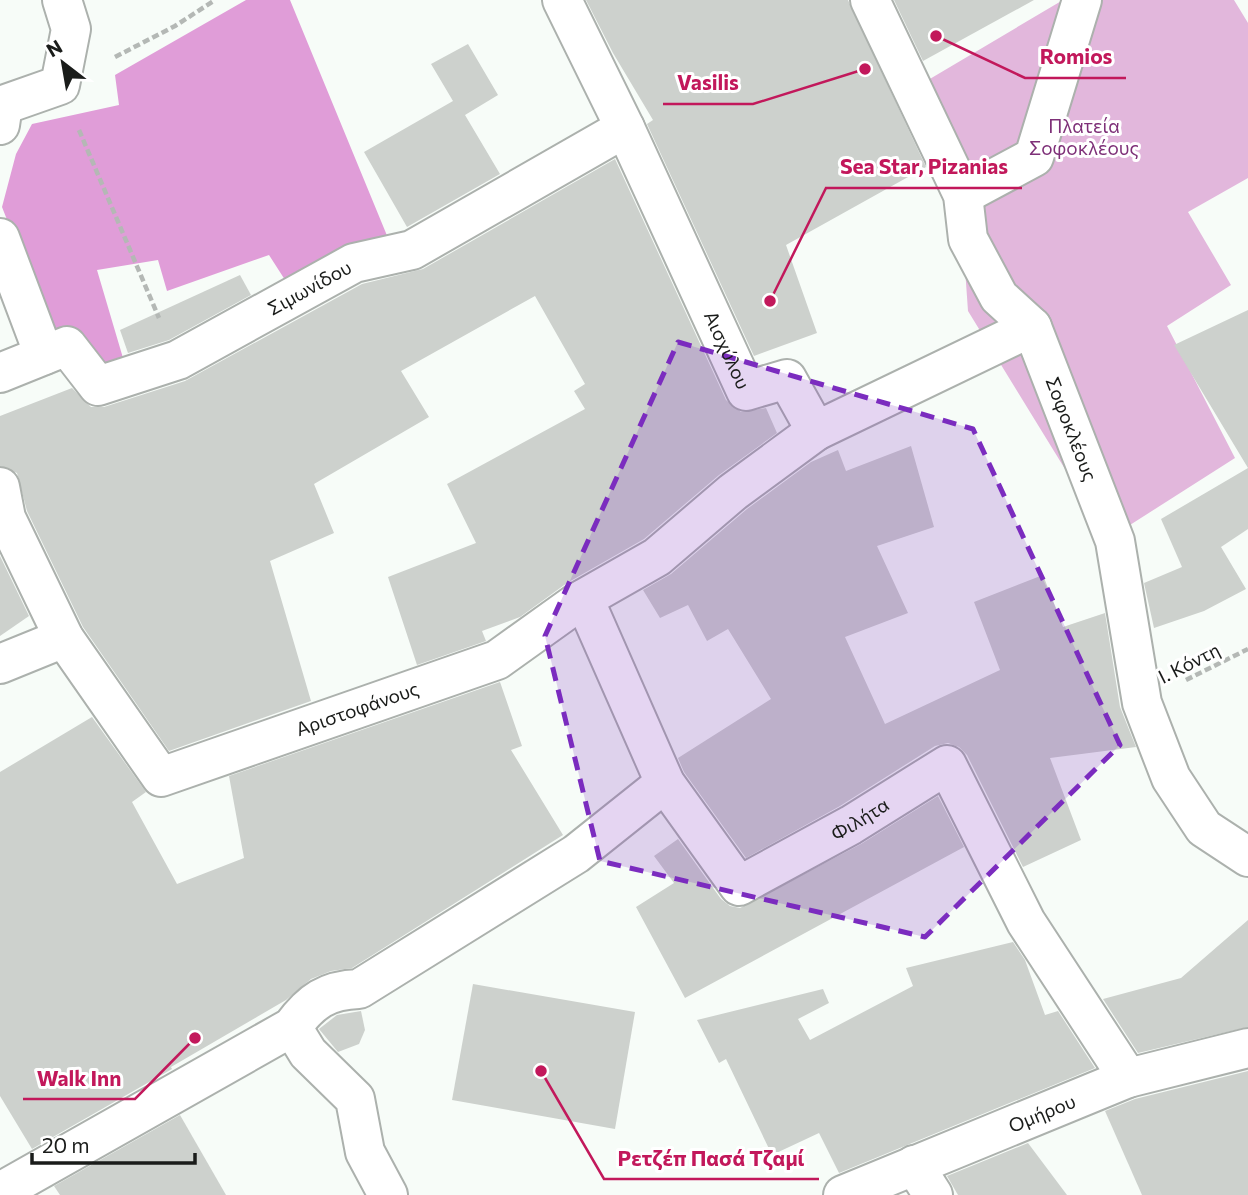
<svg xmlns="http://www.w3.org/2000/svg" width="1248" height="1195" font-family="Commissioner,sans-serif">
  <rect width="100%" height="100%" fill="#f7fcf8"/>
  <polygon fill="#e2b7dc" points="1063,0 1234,0 1248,23 1248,178 1188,212 1231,285 1167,326 1235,458 1108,539 968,311 957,154 923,83"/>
  <polygon fill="#e09dd8" points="246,0 290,0 388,238 287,283 269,255 167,291 158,260 97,270 123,358 96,365 46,319 2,207 16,154 32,124 119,105 115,75"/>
  <g fill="#cdd1cd">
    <polygon points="586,0 848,0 926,167 786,245 817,333 754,356 647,124 653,120 613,53"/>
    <polygon points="894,0 1034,0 923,61"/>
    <polygon points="468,44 498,95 465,115 500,174 407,227 364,152 453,101 431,64"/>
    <polygon points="615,159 726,400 741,412 766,408 777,433 719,475 644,539 567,583 520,617 482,631 486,641 417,665 388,577 476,543 447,484 585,409 574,391 585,384 535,296 401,371 429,417 314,484 334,533 270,561 311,701 169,751 83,627 27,511 17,473 0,466 0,416 72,388 91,407 104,407 185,381 362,284 423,269"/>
    <polygon points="240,275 251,295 169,340 128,353 120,330"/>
    <polygon points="1248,310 1248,529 1221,547 1246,589 1204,611 1154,628 1144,583 1182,567 1161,519 1248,468 1174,345"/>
    <polygon points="911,446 934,527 877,546 908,613 845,637 885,724 1000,670 974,602 1043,575 1063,627 1105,613 1120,707 1136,747 1050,758 1081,840 1023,867 967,755 959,747 948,743 935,746 840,806 746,858 684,772 678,758 771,699 728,629 707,641 688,605 660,618 643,590 671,574 747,509 811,462 838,450 846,471"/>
    <polygon points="0,556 29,616 0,636"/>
    <polygon points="500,682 522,746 511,750 563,835 352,968 331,971 311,979 286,1000 171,1067 172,1069 32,1149 0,1096 0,772 92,717 146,792 132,802 177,884 244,858 229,776"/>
    <polygon points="938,796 964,847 685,998 636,907 674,883 654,856 678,839 721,899 730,906 740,908 861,844"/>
    <polygon points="1248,920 1248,1027 1138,1053 1103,999 1181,978"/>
    <polygon points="1013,942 1025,960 1045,1015 1058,1011 1095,1068 839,1173 819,1133 772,1155 726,1059 719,1063 697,1020 823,989 829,1003 798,1019 810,1040 913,986 906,968"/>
    <polygon points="473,984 635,1012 615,1129 452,1100"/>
    <polygon points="361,1011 365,1030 359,1044 338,1052 319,1029 337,1015"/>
    <polygon points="1248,1071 1248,1195 1142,1195 1105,1111 1135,1099"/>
    <polygon points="180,1115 226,1195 60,1195 54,1186"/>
    <polygon points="1028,1143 1067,1195 958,1195 947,1176"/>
  </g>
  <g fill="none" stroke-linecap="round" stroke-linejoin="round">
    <defs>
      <g id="minor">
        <path id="s1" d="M562,0l63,128 121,263 41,-12 29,52 216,-104"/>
        <path id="s2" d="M870,0l93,195 5,44 31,58 33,30 83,214 27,162 29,75 33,50 44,29"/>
        <polyline points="0,125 3,105 60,85 71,29 62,0"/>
        <polyline points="963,195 1034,157 1082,0"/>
        <polyline points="0,238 44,355"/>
        <path id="s3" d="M0,373l67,-27 31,40 80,-26 176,-97 58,-13 213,-122"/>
        <path id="s4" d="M0,487l6,31 58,120 97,139 336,-117 81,-58 79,-45 76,-65 83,-61"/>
        <path id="s5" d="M584,599l81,184 74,103 112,-61 96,-60 79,157 102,156"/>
        <polyline points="0,664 64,638"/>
        <polyline points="292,1027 308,1053 355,1099 365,1152 388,1195"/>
        <polyline points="914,1165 933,1195"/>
        <path d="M0,1192l292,-165c19,-26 35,-37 67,-38l217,-135 89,-71"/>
        <path id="s6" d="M843,1195l285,-117 120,-30"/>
      </g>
    </defs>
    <use href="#minor" stroke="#acb1ad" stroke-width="42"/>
    <g stroke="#b4b8b5" stroke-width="4.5" stroke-dasharray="7 3.5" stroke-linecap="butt">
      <polyline points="115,57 175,26 215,0"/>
      <polyline points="79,130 159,318"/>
      <polyline points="1186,680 1248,649"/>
    </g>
    <use href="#minor" stroke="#fff" stroke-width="38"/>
  </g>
  <path fill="#7b2cbf" fill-opacity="0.2" stroke="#7b2cbf" stroke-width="5" stroke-dasharray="14 9" stroke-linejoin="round" d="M678,342l295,87 147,316 -195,192 -325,-76 -55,-225z"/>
  <g text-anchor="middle" stroke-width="6" stroke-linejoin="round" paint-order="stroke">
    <g font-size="19" fill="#7e3078" stroke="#fff">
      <text x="1084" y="133">Πλατεία<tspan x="1084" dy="22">Σοφοκλέους</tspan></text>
    </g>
    <g font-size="19" fill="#1a1c1a" stroke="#fff">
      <text dy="7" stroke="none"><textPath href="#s3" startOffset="357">Σιμωνίδου</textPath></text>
      <text dy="7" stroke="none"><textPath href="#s1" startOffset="387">Αισχύλου</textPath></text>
      <text dy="7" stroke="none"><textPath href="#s2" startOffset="480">Σοφοκλέους</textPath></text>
      <text transform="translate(1189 663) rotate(-27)" y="7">Ι. Κόντη</text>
      <text dy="7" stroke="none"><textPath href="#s4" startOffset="542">Αριστοφάνους</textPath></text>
      <text dy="7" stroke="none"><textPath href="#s5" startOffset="466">Φιλήτα</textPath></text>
      <text dy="7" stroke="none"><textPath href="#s6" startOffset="215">Ομήρου</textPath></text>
    </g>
  </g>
  <path fill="none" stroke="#c2185b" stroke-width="2.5" d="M936 36L1025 78H1126M865 69L753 104H663M770 301L826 188H1022M195 1038L135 1099H23M541 1071L604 1179H819"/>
  <g fill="#c2185b" stroke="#fff" stroke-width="2.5">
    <circle cx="936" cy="36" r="7"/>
    <circle cx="865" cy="69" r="7"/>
    <circle cx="770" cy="301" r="7"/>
    <circle cx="195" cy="1038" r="7"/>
    <circle cx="541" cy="1071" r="7"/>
  </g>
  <g font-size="21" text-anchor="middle" font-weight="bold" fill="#c2185b" stroke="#fff" stroke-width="6" stroke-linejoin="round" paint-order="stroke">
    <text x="1076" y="64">Romios</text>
    <text x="708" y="90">Vasilis</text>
    <text x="924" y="174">Sea Star, Pizanias</text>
    <text x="79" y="1086">Walk Inn</text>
    <text x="711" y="1166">Ρετζέπ Πασά Τζαμί</text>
  </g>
  <g transform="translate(63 63) rotate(329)" stroke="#ffffff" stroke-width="5" paint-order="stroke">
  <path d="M0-5L12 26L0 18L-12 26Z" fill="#1a1c1a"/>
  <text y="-10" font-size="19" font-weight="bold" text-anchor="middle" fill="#1a1c1a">N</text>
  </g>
  <path d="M32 1153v10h163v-10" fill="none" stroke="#1a1c1a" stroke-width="3.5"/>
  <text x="42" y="1153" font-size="21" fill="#1a1c1a" stroke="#ffffff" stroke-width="5" paint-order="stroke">20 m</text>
</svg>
